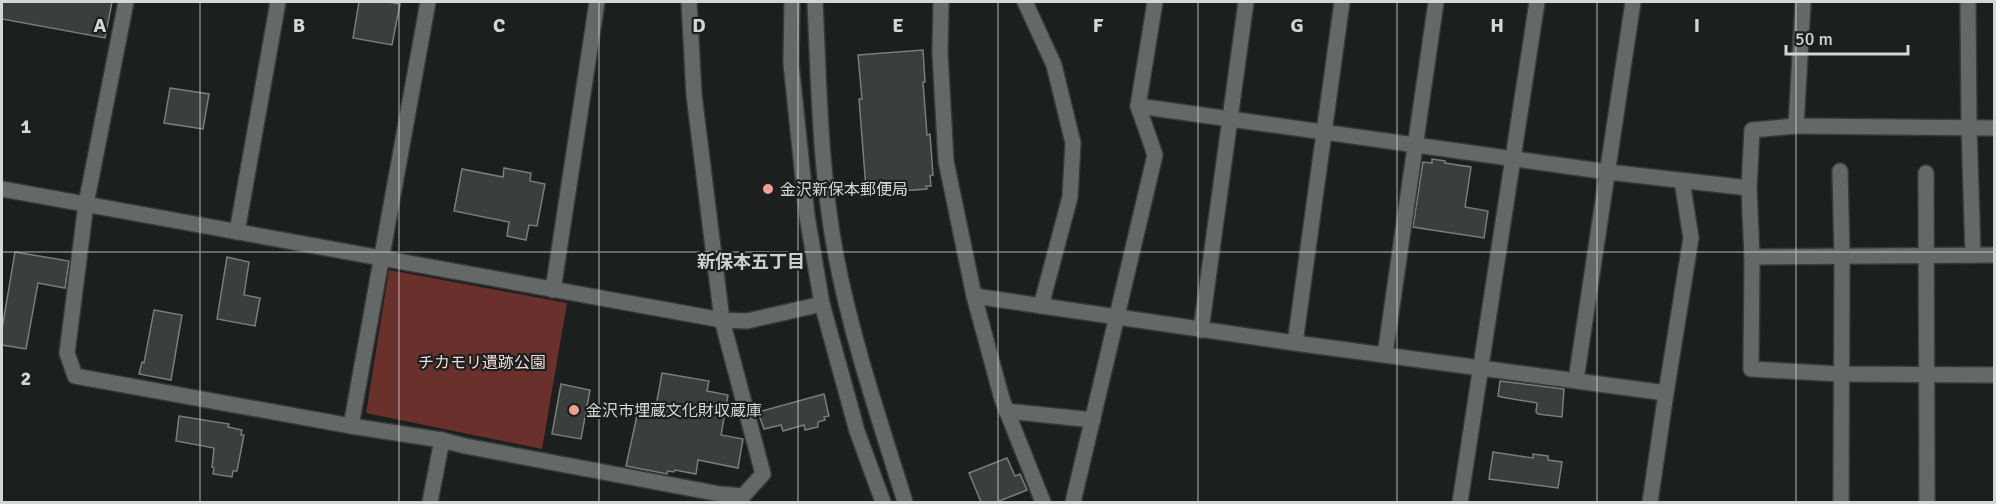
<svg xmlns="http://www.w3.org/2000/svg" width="1996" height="504" font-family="Signika,'Noto Sans JP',sans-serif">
  <rect width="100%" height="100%" fill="#1b1f1d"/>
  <polygon fill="#6a302b" points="389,270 567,303 542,449 366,413"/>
  <g fill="#3a3e3c" stroke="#797d7b" stroke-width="1.5">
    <polygon points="2,2 112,2 105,38 2,19"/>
    <polygon points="359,2 387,2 400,4 392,45 353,38"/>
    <polygon points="923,50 925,82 923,82 927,135 930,134 933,175 930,176 931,186 926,186 927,189 873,193 873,188 866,189 859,99 862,99 858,55"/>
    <polygon points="170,88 209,94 203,129 164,123"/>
    <polygon points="1432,159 1445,161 1445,163 1471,167 1465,207 1488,211 1484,238 1413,227 1423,162 1432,163"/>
    <polygon points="504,168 531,173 530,181 545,184 537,226 529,225 526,240 507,236 509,222 454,211 462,169 503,177"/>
    <polygon points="15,252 69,261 65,288 38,283 26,349 2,345 2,329"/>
    <polygon points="227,257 249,262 244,295 260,298 255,326 217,319"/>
    <polygon points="154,310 182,315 171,380 139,374 142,362 144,363"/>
    <polygon points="662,373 709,381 707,391 728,395 721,435 743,439 738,468 698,460 696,474 675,470 674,472 668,471 667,474 626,466 640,402 656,406"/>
    <polygon points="1500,381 1564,389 1562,417 1538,414 1536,412 1537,403 1501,397 1498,396"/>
    <polygon points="561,384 590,390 581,439 552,434"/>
    <polygon points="824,394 829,416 824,417 825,420 818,422 818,427 805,430 804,425 783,431 781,425 764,429 758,412"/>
    <polygon points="179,416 229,424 228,427 242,430 241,435 244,435 237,471 233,471 232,477 213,474 214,468 212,467 214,448 176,441"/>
    <polygon points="1493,452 1533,458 1533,454 1548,456 1548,460 1562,462 1558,488 1489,479"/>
    <polygon points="1007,458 1015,476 1020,474 1027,490 997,502 981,502 969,473"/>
  </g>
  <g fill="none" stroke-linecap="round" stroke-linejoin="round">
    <defs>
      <g id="street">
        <polyline points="126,2 86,204 67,353 75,376 351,426 442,440"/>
        <polyline points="689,2 694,95 722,320 747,321 822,304"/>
        <polyline points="941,2 940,53 946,161 974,296 1002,399 1043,502"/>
        <polyline points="1025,2 1054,65 1073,143 1070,197 1041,306"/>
        <polyline points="1803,2 1796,126 1994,128"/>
        <polyline points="1968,2 1969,127 1973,255"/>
        <polyline points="1138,106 1608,172 1749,188"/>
        <polyline points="1796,126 1752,130 1749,188 1752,257 1751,369 1840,374 1994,375"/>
        <polyline points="1840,171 1842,256 1841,502"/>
        <polyline points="1926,173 1927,502"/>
        <polyline points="2,189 722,320 763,474 743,496 720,494 465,446 442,440 430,502"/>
        <polyline points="237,232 278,2"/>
        <polyline points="1752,257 1994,255"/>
        <polyline points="553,290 597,2"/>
        <polyline points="974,296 1295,343 1666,393 1650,502"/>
        <polyline points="1201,330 1246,2"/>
        <polyline points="1295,343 1342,2"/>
        <polyline points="1385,355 1436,2"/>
        <polyline points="1576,380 1633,2"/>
        <polyline points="1666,393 1691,238 1682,181"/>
        <polyline points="1006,411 1093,420"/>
        <polyline points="351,426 428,2"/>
        <polyline points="1073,502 1155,155 1138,106 1155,2"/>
      </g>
      <g id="secondary">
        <polyline points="792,2 791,63 807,216 822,304 857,431 883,502"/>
        <path d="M815,2c4,85 5,170 21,254 16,84 44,165 69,246"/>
        <polyline points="1460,502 1537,2"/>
      </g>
    </defs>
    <use href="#street" stroke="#373a38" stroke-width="18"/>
    <use href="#secondary" stroke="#373a38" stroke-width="18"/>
    <use href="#street" stroke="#646967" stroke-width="15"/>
    <use href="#secondary" stroke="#646967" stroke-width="15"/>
  </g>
  <path fill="none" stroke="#d4d6d5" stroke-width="1.5" stroke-opacity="0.55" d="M200,2v500M399,2v500M599,2v500M798,2v500M998,2v500M1198,2v500M1397,2v500M1597,2v500M1796,2v500M2,252h1992"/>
  <g fill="#f59c93" stroke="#1b1f1d" stroke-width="2">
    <circle cx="768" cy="189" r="6"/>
    <circle cx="574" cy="410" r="6"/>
  </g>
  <g text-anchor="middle" stroke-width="4.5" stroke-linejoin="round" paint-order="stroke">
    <g font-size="16" fill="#d4d6d5" stroke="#1b1f1d" text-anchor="start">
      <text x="780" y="195">金沢新保本郵便局</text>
      <text x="586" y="416">金沢市埋蔵文化財収蔵庫</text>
    </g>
    <g font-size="16" fill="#f0d8d5" stroke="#1b1f1d">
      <text x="482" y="368">チカモリ遺跡公園</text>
    </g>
    <g font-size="18" font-weight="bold" fill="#cbd0ce" stroke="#1b1f1d">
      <text x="751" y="268">新保本五丁目</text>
    </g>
  </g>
  <g font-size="20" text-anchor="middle" font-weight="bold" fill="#d4d6d5" stroke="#1b1f1d" stroke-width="4.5" stroke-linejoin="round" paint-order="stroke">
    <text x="100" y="32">A</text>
    <text x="299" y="32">B</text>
    <text x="499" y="32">C</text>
    <text x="699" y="32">D</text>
    <text x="898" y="32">E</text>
    <text x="1098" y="32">F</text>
    <text x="1297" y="32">G</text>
    <text x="1497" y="32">H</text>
    <text x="1697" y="32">I</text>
    <text x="26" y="133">1</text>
    <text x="26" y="385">2</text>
  </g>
  <rect width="1996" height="504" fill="none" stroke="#d4d6d5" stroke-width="6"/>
  <path d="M1786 45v9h122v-9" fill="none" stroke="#d4d6d5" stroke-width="3"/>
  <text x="1795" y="45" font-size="18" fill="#d4d6d5" stroke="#1b1f1d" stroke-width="4.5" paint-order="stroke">50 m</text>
</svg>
